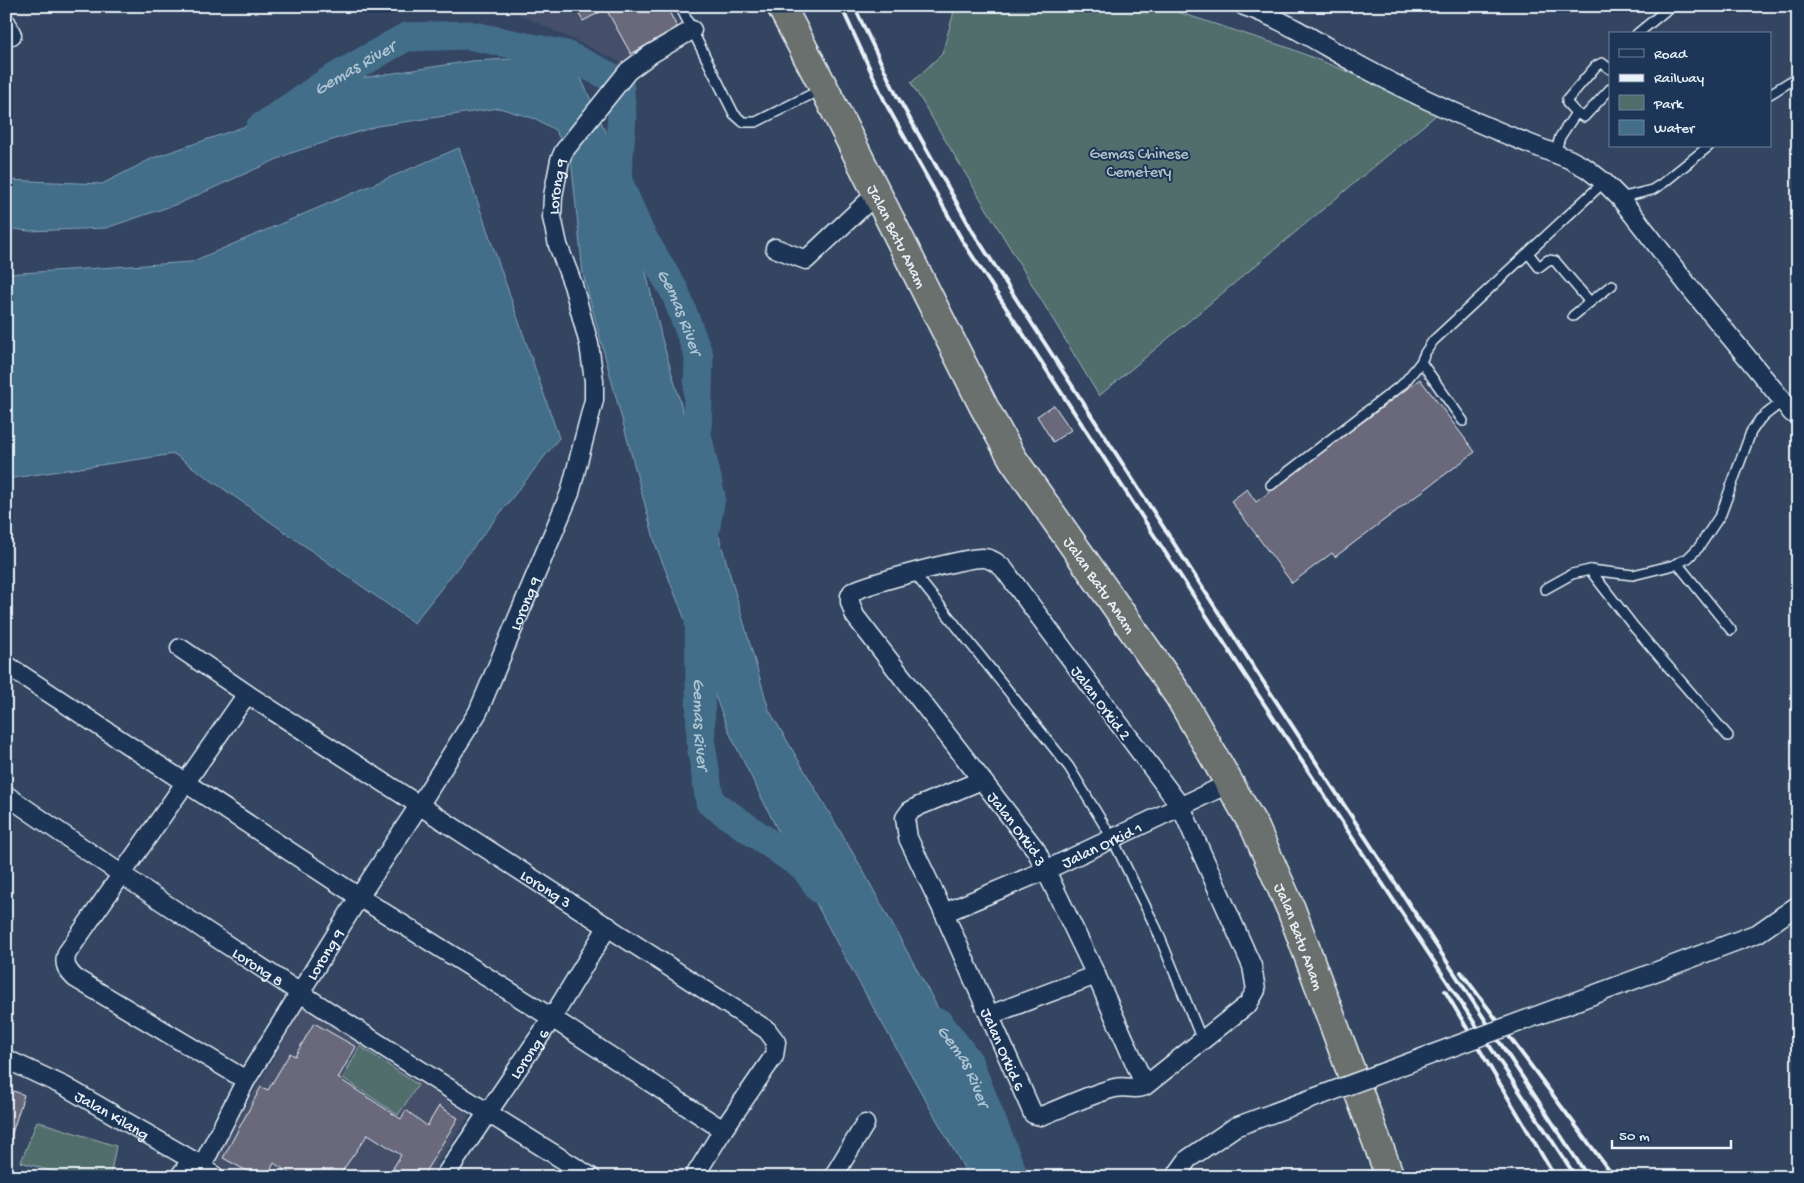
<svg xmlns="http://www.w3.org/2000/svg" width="1804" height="1183" font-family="'Gochi Hand',sans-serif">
  <rect width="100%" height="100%" fill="#344562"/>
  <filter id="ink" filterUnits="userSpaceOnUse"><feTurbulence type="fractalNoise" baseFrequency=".02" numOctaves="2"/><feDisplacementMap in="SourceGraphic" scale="10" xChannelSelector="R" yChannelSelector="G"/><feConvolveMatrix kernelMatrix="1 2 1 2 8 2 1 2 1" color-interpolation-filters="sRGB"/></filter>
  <g filter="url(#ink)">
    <g fill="#44506a">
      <polygon points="502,6 669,6 684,35 625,64"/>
      <polygon points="304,1005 469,1115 428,1177 234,1177 215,1161"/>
    </g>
    <g fill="#516e6d" stroke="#9cb0b2">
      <polygon points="954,6 1159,6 1289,48 1442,110 1099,396 911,83 942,54 953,15"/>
      <polygon points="360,1046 418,1085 398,1115 343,1078"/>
      <polygon points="37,1121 116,1146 110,1177 71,1177 21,1162"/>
    </g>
    <g fill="#436e8a" stroke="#85a2b6">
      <polygon points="530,58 572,59 609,139 635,227 662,339 769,710 861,867 1030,1177 969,1177 838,945 778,831 730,734 656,546 583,274 571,158 555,130 536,119 499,108 377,126 291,153 180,203 106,228 29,231 6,228 6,180 102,184 153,158 249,125 355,79 471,61"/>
      <polygon points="459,148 559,438 414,623 174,454 6,479 6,274 191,262"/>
    </g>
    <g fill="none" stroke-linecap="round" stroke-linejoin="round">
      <g stroke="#436e8a" stroke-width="29">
        <path id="s1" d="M260,128l69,-47 77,-44 62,-2 98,20 53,26 3,35 -5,63 23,54 35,59 24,64 -2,79 14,62 -8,45"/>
        <path id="s2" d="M699,616l2,128 9,58 95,66 15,21"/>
        <path id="s3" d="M939,1023l29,38 46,116"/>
      </g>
    </g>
    <g fill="#6a697c" stroke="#e8f1f8">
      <polygon points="574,6 666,6 677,27 631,54 606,9 583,21"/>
      <polygon points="1420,379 1475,452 1335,557 1332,553 1292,583 1231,501 1247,489 1256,502"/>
      <polygon points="1054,405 1071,430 1053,442 1037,416"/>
      <polygon points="314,1023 356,1047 338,1078 401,1119 406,1110 427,1126 439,1106 458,1118 422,1177 408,1177 393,1168 401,1155 368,1134 338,1177 295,1177 274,1163 267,1177 258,1177 223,1158 261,1087 268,1090 290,1053 295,1056"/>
      <polygon points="6,1088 24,1095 9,1143 6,1143"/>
    </g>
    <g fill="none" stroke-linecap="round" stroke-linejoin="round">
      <defs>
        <g id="service">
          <polyline points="680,6 734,114 743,122 756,122 822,89"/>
          <polyline points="1637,34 1671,6"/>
          <polyline points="1610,69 1602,63 1596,66 1567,100 1567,103 1576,113 1584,117 1610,89"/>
          <polyline points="1770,94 1791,81 1798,79"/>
          <polyline points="1555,154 1560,137 1576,113"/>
          <polyline points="1620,198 1652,190 1663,183 1709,146"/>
          <polyline points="1528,253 1539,267 1548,260 1555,261 1590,302 1573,316"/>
          <polyline points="1590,302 1612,285"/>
          <polyline points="1421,362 1463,421"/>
          <polyline points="1271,485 1404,383 1421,362 1425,353 1433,341 1604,182"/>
          <polyline points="1677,563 1731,630"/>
          <polyline points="1590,570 1634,627 1728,736"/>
          <polyline points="914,573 1069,767 1112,838 1157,930 1202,1040"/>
          <polyline points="1545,589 1572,574 1590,570 1633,575 1674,565 1688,558 1699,547 1721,514 1751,432 1760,419 1783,401"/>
        </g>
        <g id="minor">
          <path d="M1244,6c43,14 82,42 122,63 65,35 133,64 203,90l17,9 18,14 16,16 70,90 93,113 9,12 6,1"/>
          <polyline points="6,22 12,35"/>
          <polyline points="775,248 806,260 877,193"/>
          <path id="s4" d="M180,648l67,46 520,336 9,12 -2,14 -51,74 -29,47"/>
          <polyline points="8,666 359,897 552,1018 723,1130"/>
          <path id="s5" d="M982,780l-63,26 -9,5 -5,7 3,20 36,75 89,201 8,2c24,-9 49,-22 74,-28 11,-3 19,3 30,-2l103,-82 8,-14 -4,-24 -71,-159 -178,-239c-6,-5 -12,-10 -20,-10 -16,-1 -117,26 -131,34l-2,4v6l5,14 181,234 60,125 49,111"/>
          <path id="s6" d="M6,795c191,133 387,260 585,382"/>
          <path id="s7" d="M944,913l102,-43 184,-87"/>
          <polyline points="1647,975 1758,933 1798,905"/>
          <polyline points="990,1015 1096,975"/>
          <path id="s8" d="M6,1059l60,28 126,73 24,17"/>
          <path d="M246,1080l-171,-102c-8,-8 -12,-14 -8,-25l180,-259"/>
          <path id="s9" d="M202,1166l44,-86 113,-183 61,-93 58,-92 92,-219 24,-93v-19l-5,-37 -16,-59 -15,-40 -6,-28 1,-21 7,-36 4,-9 64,-80 23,-17 41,-24"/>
          <polyline points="179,1177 192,1160"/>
          <path id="s10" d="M444,1177l108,-159 56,-92"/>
          <polyline points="833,1177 865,1124"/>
          <polyline points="1175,1177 1188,1159 1235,1127"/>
        </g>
        <g id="trunk">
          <path id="s11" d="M781,6l43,82 160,319 29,52 166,237 76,132 36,81 99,268"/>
        </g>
      </defs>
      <use href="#service" stroke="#e8f1f8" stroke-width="12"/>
      <use href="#minor" stroke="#e8f1f8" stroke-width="21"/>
      <use href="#trunk" stroke="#e8f1f8" stroke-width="31"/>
      <use href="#service" stroke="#1d3557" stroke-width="9"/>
      <use href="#minor" stroke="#1d3557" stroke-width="18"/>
      <use href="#trunk" stroke="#6b706d" stroke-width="28"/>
      <g stroke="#e8f1f8" stroke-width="4">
        <polyline points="841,6 886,104 962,240 1245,675 1576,1177"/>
        <polyline points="854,6 896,94 973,232 1255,669 1588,1177"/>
        <polyline points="1461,972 1614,1177"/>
        <polyline points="1445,991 1555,1177"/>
      </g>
      <defs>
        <polyline id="minor-bridge" points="1235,1127 1647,975"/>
      </defs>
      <use href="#minor-bridge" stroke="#e8f1f8" stroke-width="21" stroke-linecap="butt"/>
      <use href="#minor-bridge" stroke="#1d3557" stroke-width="18"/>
    </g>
  </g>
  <g text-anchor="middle" stroke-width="4" stroke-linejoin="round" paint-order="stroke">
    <g font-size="16" fill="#b3c3c7" stroke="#1d3557">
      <text x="1139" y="158">Gemas Chinese<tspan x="1139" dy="18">Cemetery</tspan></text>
    </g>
    <g font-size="16" fill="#e8f1f8" stroke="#1d3557">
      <text dy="6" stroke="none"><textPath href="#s9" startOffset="1085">Lorong 9</textPath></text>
      <text dy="6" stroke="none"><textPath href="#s11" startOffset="258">Jalan Batu Anam</textPath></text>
      <text dy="6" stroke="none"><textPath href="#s11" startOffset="662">Jalan Batu Anam</textPath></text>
      <text dy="6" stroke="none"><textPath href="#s9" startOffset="650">Lorong 9</textPath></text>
      <text transform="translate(1102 702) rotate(53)" y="6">Jalan Orkid 2</text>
      <text dy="6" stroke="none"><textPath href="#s5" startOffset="1624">Jalan Orkid 3</textPath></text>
      <text dy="6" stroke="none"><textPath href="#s7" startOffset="172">Jalan Orkid 1</textPath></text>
      <text dy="6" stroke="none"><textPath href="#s4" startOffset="438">Lorong 3</textPath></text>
      <text dy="6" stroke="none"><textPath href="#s11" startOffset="1068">Jalan Batu Anam</textPath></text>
      <text dy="6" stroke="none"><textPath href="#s9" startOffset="245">Lorong 9</textPath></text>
      <text dy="6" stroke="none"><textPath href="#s6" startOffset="305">Lorong 8</textPath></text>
      <text dy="6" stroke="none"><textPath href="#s5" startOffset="339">Jalan Orkid 6</textPath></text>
      <text dy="6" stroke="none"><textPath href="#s10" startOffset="150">Lorong 6</textPath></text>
      <text dy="6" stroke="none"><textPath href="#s8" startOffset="120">Jalan Kilang</textPath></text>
    </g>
    <g font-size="18" font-style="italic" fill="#aec3d2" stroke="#1d3557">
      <text dy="6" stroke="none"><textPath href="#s1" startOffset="112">Gemas River</textPath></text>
      <text dy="6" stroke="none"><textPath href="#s1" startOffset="639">Gemas River</textPath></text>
      <text dy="6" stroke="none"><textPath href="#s2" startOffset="108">Gemas River</textPath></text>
      <text dy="6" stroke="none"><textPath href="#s3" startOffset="50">Gemas River</textPath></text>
    </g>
  </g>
  <rect width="1804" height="1183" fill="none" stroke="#1d3557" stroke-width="25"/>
  <rect x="12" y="12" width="1779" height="1158" fill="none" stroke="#e8f1f8" stroke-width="2" filter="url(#ink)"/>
  <rect x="1609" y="32" width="162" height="115" fill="#1d3557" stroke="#6e8097"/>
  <rect x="1619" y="49" width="25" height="8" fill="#1d3557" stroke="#6e8097"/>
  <text x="1654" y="58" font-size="15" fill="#e8f1f8">Road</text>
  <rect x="1619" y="74" width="25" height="8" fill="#e8f1f8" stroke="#6e8097"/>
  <text x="1654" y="82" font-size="15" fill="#e8f1f8">Railway</text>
  <rect x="1619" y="95" width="25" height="15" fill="#516e6d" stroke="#6e8097"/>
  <text x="1654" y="108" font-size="15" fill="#e8f1f8">Park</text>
  <rect x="1619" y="120" width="25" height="15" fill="#436e8a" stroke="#6e8097"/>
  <text x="1654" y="132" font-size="15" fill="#e8f1f8">Water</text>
  <path d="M1612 1140v8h119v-8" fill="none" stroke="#e8f1f8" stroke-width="2.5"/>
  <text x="1619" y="1140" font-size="15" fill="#e8f1f8" stroke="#1d3557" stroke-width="4" paint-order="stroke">50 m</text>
</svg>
